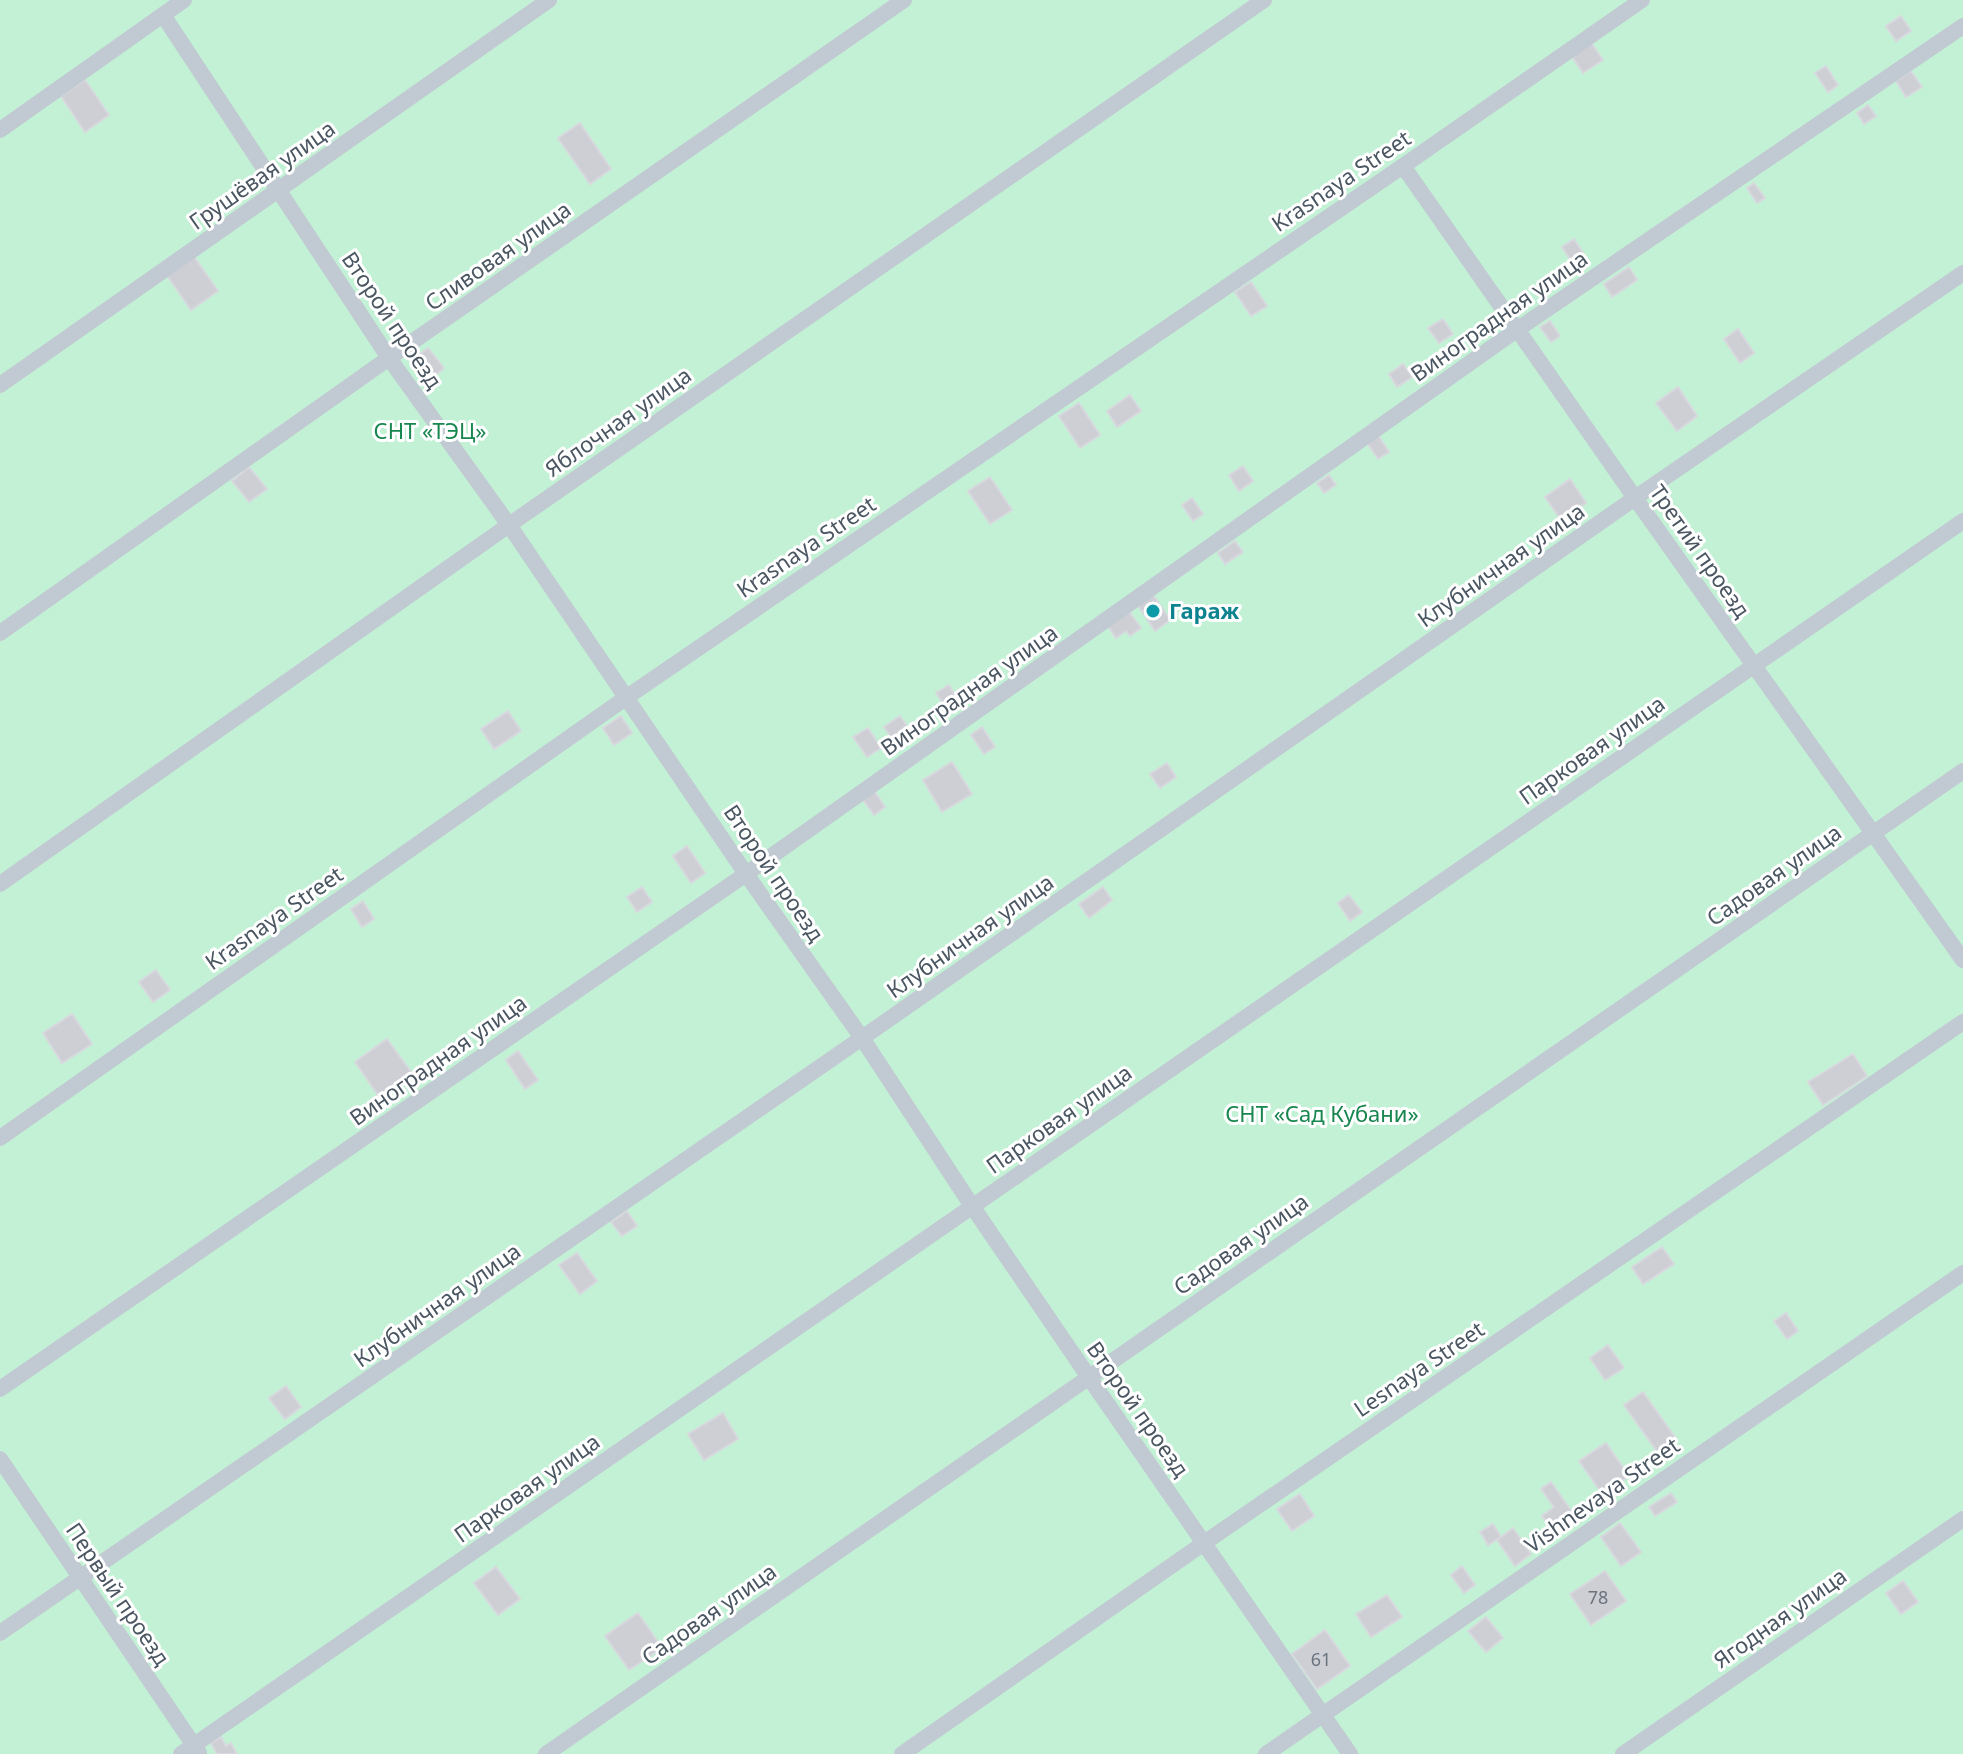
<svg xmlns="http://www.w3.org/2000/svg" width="1963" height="1754" font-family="'Noto Sans',sans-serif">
  <rect width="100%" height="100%" fill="#f5f3f3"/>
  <rect fill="#c3f1d5" x="0" y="0" width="1963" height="1754"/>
  <g fill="#cdcfd5" stroke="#d7d9de" stroke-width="2">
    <polygon points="1901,16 1911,31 1896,41 1886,26"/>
    <polygon points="1590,41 1603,60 1583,73 1570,54"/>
    <polygon points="1826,66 1838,85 1828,92 1815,73"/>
    <polygon points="1911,71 1922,87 1906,97 1896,81"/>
    <polygon points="85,80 109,115 85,132 61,96"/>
    <polygon points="1868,105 1876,116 1864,124 1857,113"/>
    <polygon points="580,123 611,169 590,184 558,138"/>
    <polygon points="1754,183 1765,198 1757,203 1747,188"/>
    <polygon points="1574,239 1583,253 1571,261 1562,247"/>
    <polygon points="193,255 218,291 191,310 166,274"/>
    <polygon points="1629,267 1637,280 1612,297 1604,284"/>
    <polygon points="1251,282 1267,306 1251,316 1235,292"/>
    <polygon points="1443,319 1453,334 1439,343 1428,328"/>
    <polygon points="1550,321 1560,336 1551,342 1540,327"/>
    <polygon points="1738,329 1754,353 1740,363 1724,339"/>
    <polygon points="428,348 444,368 430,380 414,359"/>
    <polygon points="1403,364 1412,377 1397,387 1389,374"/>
    <polygon points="1678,387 1697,416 1677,431 1656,403"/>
    <polygon points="1130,395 1141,411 1117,427 1107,411"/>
    <polygon points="1079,403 1100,435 1080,448 1059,416"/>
    <polygon points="1376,432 1389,452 1378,459 1365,440"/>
    <polygon points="1243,466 1253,481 1239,491 1229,475"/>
    <polygon points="249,467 267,489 249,502 232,481"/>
    <polygon points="1329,475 1336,485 1324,493 1317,483"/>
    <polygon points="990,477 1012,510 990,524 968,491"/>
    <polygon points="1570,479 1586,503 1561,520 1545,497"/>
    <polygon points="1192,498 1203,514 1193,521 1182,505"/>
    <polygon points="1235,541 1243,552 1225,564 1218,553"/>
    <polygon points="1150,590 1170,620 1155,631 1135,601"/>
    <polygon points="1128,610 1141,628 1130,636 1126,631 1116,638 1107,625"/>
    <polygon points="949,685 955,695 943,703 936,693"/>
    <polygon points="508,711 521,731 494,749 481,729"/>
    <polygon points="621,716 632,733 614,745 603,728"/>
    <polygon points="900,716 909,729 893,740 884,727"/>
    <polygon points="982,727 995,747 984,754 971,735"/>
    <polygon points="868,728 881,748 867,757 853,737"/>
    <polygon points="952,762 972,794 942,812 923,780"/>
    <polygon points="1167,763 1176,777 1160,788 1150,774"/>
    <polygon points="873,789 885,807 874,815 861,797"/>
    <polygon points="687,846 705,873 691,883 673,856"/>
    <polygon points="642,887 652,902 637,912 627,897"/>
    <polygon points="1103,887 1112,900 1089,918 1079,904"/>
    <polygon points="1349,895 1362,912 1350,921 1338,903"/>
    <polygon points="363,901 374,919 362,927 351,909"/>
    <polygon points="156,970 170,990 153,1002 139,982"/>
    <polygon points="72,1014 92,1044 62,1063 43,1033"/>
    <polygon points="387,1039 411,1072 378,1095 355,1062"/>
    <polygon points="518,1051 538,1080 525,1089 506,1060"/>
    <polygon points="1853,1054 1867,1076 1823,1105 1808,1082"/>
    <polygon points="627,1211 637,1226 622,1236 611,1222"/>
    <polygon points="1662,1247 1674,1264 1643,1284 1632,1267"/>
    <polygon points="577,1253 597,1281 580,1294 559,1265"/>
    <polygon points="1786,1313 1798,1331 1787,1339 1774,1321"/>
    <polygon points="1608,1345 1624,1368 1605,1380 1590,1358"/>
    <polygon points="286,1386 301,1407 285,1419 269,1398"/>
    <polygon points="1643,1392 1677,1440 1658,1453 1624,1405"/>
    <polygon points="723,1413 738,1439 704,1460 688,1434"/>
    <polygon points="1606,1443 1629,1476 1603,1495 1579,1461"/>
    <polygon points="1551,1482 1575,1516 1554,1532 1542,1516 1554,1507 1541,1489"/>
    <polygon points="1671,1493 1677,1502 1655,1516 1649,1507"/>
    <polygon points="1300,1494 1314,1516 1292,1531 1277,1509"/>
    <polygon points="1620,1523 1641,1552 1621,1566 1601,1537"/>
    <polygon points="1493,1524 1501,1537 1488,1545 1480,1532"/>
    <polygon points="1513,1528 1531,1554 1515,1566 1497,1540"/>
    <polygon points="1462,1566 1475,1585 1464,1593 1451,1575"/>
    <polygon points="496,1567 520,1599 498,1615 474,1583"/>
    <polygon points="1605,1571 1626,1601 1591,1625 1570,1594"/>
    <polygon points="1903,1581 1918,1602 1901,1614 1886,1593"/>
    <polygon points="1387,1595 1402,1617 1371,1637 1356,1614"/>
    <polygon points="638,1613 662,1648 629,1670 605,1636"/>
    <polygon points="1486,1617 1503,1638 1486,1652 1468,1631"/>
    <polygon points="1325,1630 1350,1666 1317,1689 1292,1654"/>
    <polygon points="221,1737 226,1746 231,1743 237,1754 217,1754 211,1743"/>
  </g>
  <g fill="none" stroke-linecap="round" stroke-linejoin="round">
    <g stroke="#c1cad2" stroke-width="16">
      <polyline points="163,15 389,358 509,525 746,874 862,1038 972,1206 1088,1376 1350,1754"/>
      <polyline points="0,130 184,0"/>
      <polyline points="1403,166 1635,498 1963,960"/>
      <polyline points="0,385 549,0"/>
      <polyline points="0,633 389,358 904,0"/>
      <polyline points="0,884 509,525 1264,0"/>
      <polyline points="0,1138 627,697 1403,166 1642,0"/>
      <polyline points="0,1389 746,874 1518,329 1963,26"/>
      <polyline points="0,1459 199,1753"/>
      <polyline points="0,1633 862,1038 1635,498 1963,273"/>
      <polyline points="181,1754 1963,521"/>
      <polyline points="546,1754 1963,771"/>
      <polyline points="902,1754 1204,1543 1963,1022"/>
      <polyline points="1266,1754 1963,1273"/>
      <polyline points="1623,1754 1963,1519"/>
    </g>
  </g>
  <circle fill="#0f9aa8" stroke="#fff" stroke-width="3" cx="1153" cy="611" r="8"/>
  <g text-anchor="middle" stroke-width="6" stroke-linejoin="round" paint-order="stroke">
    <g font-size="18" fill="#6b747e">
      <text x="1598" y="1604">78</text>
      <text x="1321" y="1666">61</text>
    </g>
    <g font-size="22" fill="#4a5661" stroke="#fff">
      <text transform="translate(262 175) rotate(-35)" y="8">Грушёвая улица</text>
      <text transform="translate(1341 181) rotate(-34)" y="8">Krasnaya Street</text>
      <text transform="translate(498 256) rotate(-35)" y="8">Сливовая улица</text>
      <text transform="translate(1499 316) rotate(-35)" y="8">Виноградная улица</text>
      <text transform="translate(392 320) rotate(56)" y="8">Второй проезд</text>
      <text transform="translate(618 422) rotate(-35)" y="8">Яблочная улица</text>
      <text transform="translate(806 547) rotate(-34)" y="8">Krasnaya Street</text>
      <text transform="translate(1700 551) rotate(55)" y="8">Третий проезд</text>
      <text transform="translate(1501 565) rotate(-35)" y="8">Клубничная улица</text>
      <text transform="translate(969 690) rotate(-35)" y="8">Виноградная улица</text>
      <text transform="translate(1592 750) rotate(-35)" y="8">Парковая улица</text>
      <text transform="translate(774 873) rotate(56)" y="8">Второй проезд</text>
      <text transform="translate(1774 875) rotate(-35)" y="8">Садовая улица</text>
      <text transform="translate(274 918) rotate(-35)" y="8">Krasnaya Street</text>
      <text transform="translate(970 936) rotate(-35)" y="8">Клубничная улица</text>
      <text transform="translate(438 1060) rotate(-35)" y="8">Виноградная улица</text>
      <text transform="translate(1059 1119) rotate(-35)" y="8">Парковая улица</text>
      <text transform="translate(1241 1244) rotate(-35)" y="8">Садовая улица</text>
      <text transform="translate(437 1305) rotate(-35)" y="8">Клубничная улица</text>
      <text transform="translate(1419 1369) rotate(-34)" y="8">Lesnaya Street</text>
      <text transform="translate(1138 1409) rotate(55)" y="8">Второй проезд</text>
      <text transform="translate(527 1488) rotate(-35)" y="8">Парковая улица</text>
      <text transform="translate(1602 1495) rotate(-35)" y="8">Vishnevaya Street</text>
      <text transform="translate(118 1594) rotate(56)" y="8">Первый проезд</text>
      <text transform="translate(709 1614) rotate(-35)" y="8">Садовая улица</text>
      <text transform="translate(1780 1618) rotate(-35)" y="8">Ягодная улица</text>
    </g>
    <g font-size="22" fill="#17864f" stroke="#fff">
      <text x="430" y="439">СНТ «ТЭЦ»</text>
      <text x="1322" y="1122">СНТ «Сад Кубани»</text>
    </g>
    <g font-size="22" font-weight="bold" fill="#0d838f" stroke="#fff" text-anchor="start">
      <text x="1169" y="619">Гараж</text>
    </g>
  </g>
</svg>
